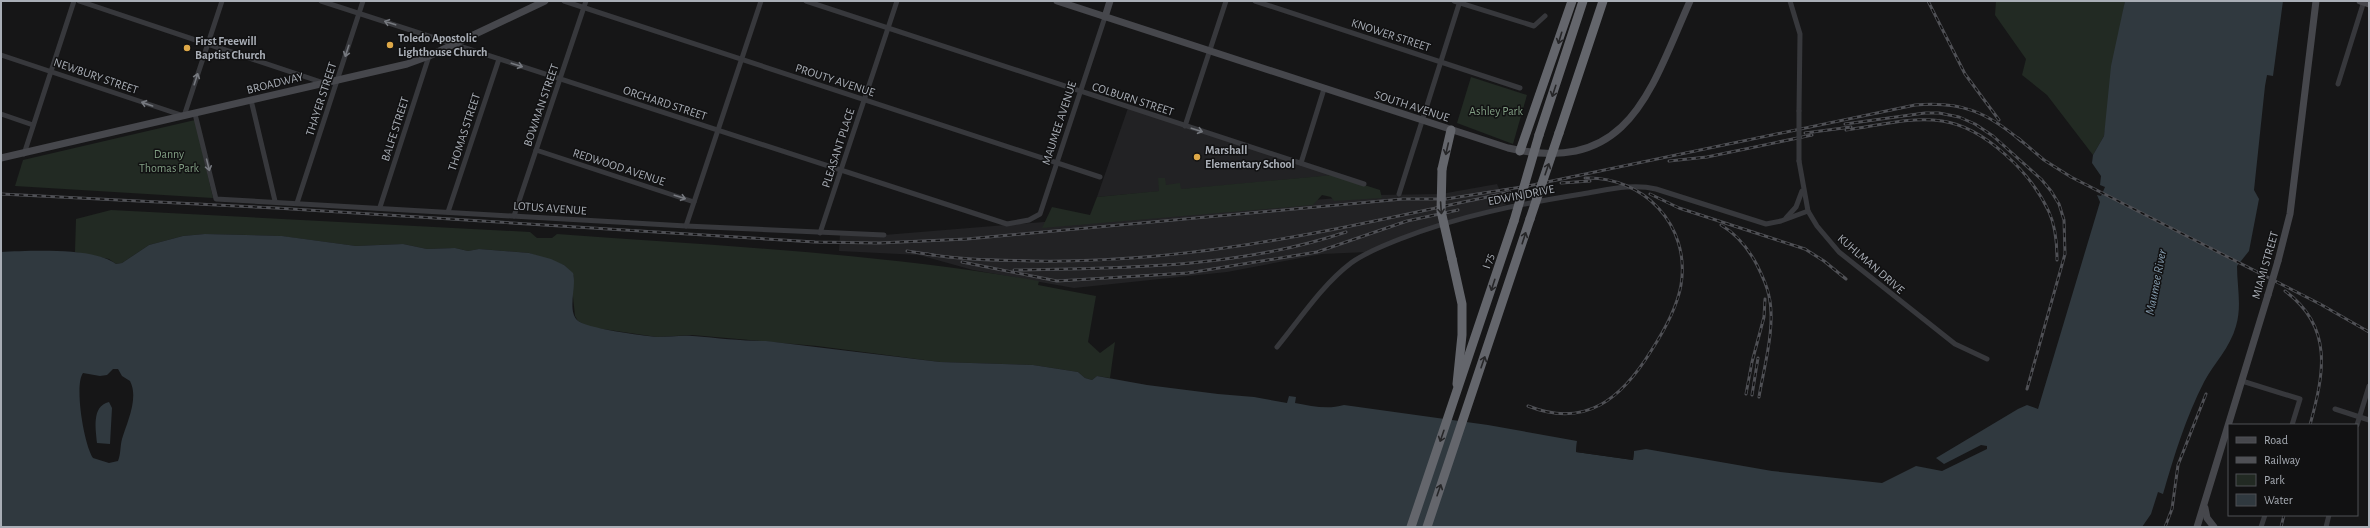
<svg xmlns="http://www.w3.org/2000/svg" width="2370" height="528" font-family="'Alegreya Sans',sans-serif">
  <rect width="100%" height="100%" fill="#161617"/>
  <g fill="#222224">
    <polygon points="1128,108 1336,175 1097,197"/>
    <polygon points="1497,184 1506,205 1466,216 1368,252 1322,254 1227,272 1074,288 973,270 919,255 839,251 840,234 884,235 1375,195 1441,194"/>
  </g>
  <g fill="#222a23">
    <polygon points="1996,1 2125,1 2104,136 2093,155 2047,95 2022,75 2026,59 1995,15"/>
    <polygon points="1471,77 1527,95 1513,144 1457,123"/>
    <polygon points="195,120 213,198 15,186 23,160"/>
    <polygon points="1333,175 1380,190 1382,198 1334,201 1331,197 1322,195 1313,205 1042,228 1052,207 1090,215 1097,197 1159,191 1158,178 1165,178 1166,185 1180,183 1181,189"/>
    <path d="M111,210l419,22 7,6h15l5,-4c161,12 323,19 482,47l-1,4 58,11 -8,46 12,11 15,-11 -5,36 -13,-2 -5,4 -7,-2 -7,-6 -45,-7 -93,-3 -123,-16 -125,-11 -35,2 -68,-10 -11,-6 -3,-5 -3,-29 2,-11 -10,-11 -35,-12 -50,-4 -11,2 -13,-3 -28,1 -24,-5 -47,2 -75,-10 -76,-2 -22,2 -34,9 -27,18 -6,1 -7,-5 -34,-7 1,-33z"/>
  </g>
  <g fill="#30393f" fill-rule="evenodd">
    <path d="M2125,1h158l-10,75 -6,-1 -2,11 -11,104 5,9 -10,52 -12,15c0,20 5,40 -1,60 -6,22 -22,37 -32,56 -18,35 -30,74 -41,112l-5,-2 -7,22 -9,13h-2141v-275c28,-1 93,-5 115,12l6,-1 27,-18 34,-9 22,-2 77,2 74,10 47,-2 24,5 28,-1 13,3 11,-2 50,4 22,6 13,6 9,8c4,13 -6,36 4,47 7,8 67,16 80,17 12,0 24,-2 36,-1 25,2 48,5 73,5l174,21 93,3 45,7 7,6 7,2 5,-4 50,9 71,9 36,3 33,6 2,-7 7,1 -1,6c17,3 32,7 49,2l144,20 89,16 -1,11 57,8 1,-9 12,-2 126,22 110,12 34,-17 26,5 45,-22v-3l-6,-1 -37,19 -8,-6 82,-49 9,-4 11,4 62,-207 -3,-7 4,1 4,-9 -5,-2 1,-9 -9,-13 1,-8 11,-19 7,-70zM113,369h5l4,7 8,5c9,17 -3,41 -8,58 -2,7 -1,15 -4,22l-9,2 -16,-5c-9,-13 -19,-73 -10,-85l17,3 7,-1z"/>
    <path d="M109,402l3,6 -2,36 -13,-1c-1,-13 -6,-37 12,-41z"/>
  </g>
  <polygon fill="#161617" points="1577,441 1579,441 1578,450 1631,458 1632,450 1634,451 1633,460 1576,452"/>
  <g fill="none" stroke-linecap="round" stroke-linejoin="round">
    <g stroke="#37383c" stroke-width="5">
      <polyline points="79,1 324,83"/>
      <polyline points="321,1 1007,224 1029,220 1040,214 1105,17"/>
      <polyline points="564,1 1100,177"/>
      <polyline points="806,1 1364,184"/>
      <polyline points="1255,1 1520,88"/>
      <polyline points="1454,1 1534,26 1545,16"/>
      <polyline points="1790,1 1800,34 1799,111"/>
      <polyline points="1,55 184,116 222,1"/>
      <polyline points="2338,84 2364,1"/>
      <polyline points="251,100 275,201"/>
      <polyline points="1,114 33,125"/>
      <polyline points="195,114 216,199 686,226 884,235"/>
      <polyline points="1185,126 1226,1"/>
      <polyline points="536,150 694,202"/>
      <polyline points="24,154 74,1"/>
      <polyline points="1799,161 1808,211 1817,226 1839,252 1955,344 1987,359"/>
      <polyline points="1301,163 1324,89"/>
      <polyline points="1399,194 1460,1"/>
      <polyline points="297,203 363,1"/>
      <polyline points="380,207 429,56"/>
      <polyline points="448,212 499,59"/>
      <polyline points="514,216 586,1"/>
      <polyline points="1786,218 1796,207 1802,191"/>
      <polyline points="686,226 761,1"/>
      <polyline points="820,233 897,1"/>
      <path d="M1277,347c23,-28 45,-62 74,-84 15,-11 32,-17 49,-24 59,-23 119,-35 182,-45 25,-4 50,-11 74,-5l110,35 15,-3 27,-10"/>
      <polyline points="2242,381 2300,399 2292,425"/>
      <polyline points="2335,409 2369,420"/>
      <polyline points="2357,425 2369,386"/>
      <polyline points="2261,527 2265,515"/>
      <polyline points="2326,527 2329,515"/>
    </g>
    <g stroke="#46474c" stroke-width="7">
      <path d="M1057,1l451,147c121,28 142,-57 182,-147"/>
      <polyline points="2360,1 2369,4"/>
      <polyline points="1105,17 1110,1"/>
      <polyline points="1,158 407,64 429,56 545,1"/>
      <polyline points="2278,261 2290,214 2316,1"/>
      <polyline points="2205,508 2207,518 2214,527"/>
      <polyline points="2197,527 2268,295"/>
    </g>
    <g stroke="#64666c" stroke-width="9">
      <polyline points="1559,133 1603,1"/>
      <polyline points="1539,135 1583,1"/>
      <polyline points="1520,151 1572,1"/>
      <polyline points="1442,169 1451,130"/>
      <polyline points="1452,259 1462,304 1462,335 1457,384"/>
      <polyline points="1411,527 1514,221"/>
      <polyline points="1427,527 1530,219"/>
    </g>
    <defs>
      <g id="rail">
        <polyline points="1928,1 1965,74 1999,120"/>
        <polyline points="1845,124 1925,113 1939,113 1959,117 1975,124 1993,136 2041,179 2051,191 2059,204 2064,220 2065,254 2027,389"/>
        <path d="M1846,130c31,-4 65,-14 96,-9 43,6 90,53 107,91 7,15 8,32 8,48"/>
        <polyline points="1805,133 1851,127"/>
        <polyline points="2018,138 2044,160 2071,177 2320,304 2369,332"/>
        <polyline points="1669,161 1707,157 1812,135"/>
        <polyline points="1561,183 1590,181"/>
        <path d="M1,194l275,14 539,34 64,1 88,-4 436,-40h43l82,-13 387,-81c46,-4 72,7 106,36"/>
        <polyline points="1650,194 1679,208 1805,249 1824,261 1846,279"/>
        <path d="M1721,225c17,10 27,23 36,40 5,10 10,20 12,31 7,30 -5,71 -10,101"/>
        <polyline points="907,251 933,255"/>
        <path d="M927,254c34,6 71,6 105,7 165,3 319,-35 478,-69"/>
        <polyline points="962,262 1057,281 1188,273 1317,252 1407,221 1458,210"/>
        <path d="M1014,270c112,-2 225,-2 332,-38"/>
        <path d="M2285,291c49,36 39,83 25,134"/>
        <polyline points="1746,394 1752,362 1764,317 1765,299"/>
        <polyline points="1752,395 1758,358"/>
        <path d="M1528,406c58,23 94,-8 123,-55 13,-20 26,-43 30,-66 10,-60 -38,-109 -96,-107"/>
        <polyline points="2165,527 2172,509 2178,465 2206,394"/>
        <polyline points="2281,527 2284,515"/>
      </g>
    </defs>
    <use href="#rail" stroke="#4f5055" stroke-width="3"/>
    <use href="#rail" stroke="#111112" stroke-width="1.5" stroke-dasharray="4.5" stroke-linecap="butt"/>
    <polyline stroke="#37383c" stroke-width="5" points="1799,111 1799,161"/>
    <polyline stroke="#46474c" stroke-width="7" points="2268,295 2278,261"/>
    <g stroke="#64666c" stroke-width="9">
      <polyline points="1442,169 1441,211 1452,259"/>
      <polyline points="1530,219 1559,133"/>
      <polyline points="1514,221 1539,135"/>
    </g>
  </g>
  <defs><path id="oneway-shaft" d="M-6 0H5M1.5-3L5.5 0L1.5 3" fill="none" stroke-width="1.6" stroke-linecap="round" stroke-linejoin="round"/></defs>
  <g stroke="#76797f">
    <use href="#oneway-shaft" transform="translate(390 23) rotate(-162)"/>
    <use href="#oneway-shaft" transform="translate(347 51) rotate(108)"/>
    <use href="#oneway-shaft" transform="translate(517 65) rotate(18)"/>
    <use href="#oneway-shaft" transform="translate(196 79) rotate(-72)"/>
    <use href="#oneway-shaft" transform="translate(147 104) rotate(-161)"/>
    <use href="#oneway-shaft" transform="translate(1197 130) rotate(18)"/>
    <use href="#oneway-shaft" transform="translate(208 165) rotate(76)"/>
    <use href="#oneway-shaft" transform="translate(680 197) rotate(18)"/>
  </g>
  <g stroke="#262628">
    <use href="#oneway-shaft" transform="translate(1560 38) rotate(107)"/>
    <use href="#oneway-shaft" transform="translate(1554 91) rotate(108)"/>
    <use href="#oneway-shaft" transform="translate(1447 149) rotate(103)"/>
    <use href="#oneway-shaft" transform="translate(1547 169) rotate(-71)"/>
    <use href="#oneway-shaft" transform="translate(1441 208) rotate(86)"/>
    <use href="#oneway-shaft" transform="translate(1524 238) rotate(-72)"/>
    <use href="#oneway-shaft" transform="translate(1493 285) rotate(108)"/>
    <use href="#oneway-shaft" transform="translate(1483 362) rotate(-71)"/>
    <use href="#oneway-shaft" transform="translate(1442 436) rotate(109)"/>
    <use href="#oneway-shaft" transform="translate(1439 490) rotate(-71)"/>
  </g>
  <g fill="#dea848" stroke="#111112" stroke-width="1.5">
    <circle cx="390" cy="45" r="4"/>
    <circle cx="187" cy="48" r="4"/>
    <circle cx="1197" cy="157" r="4"/>
  </g>
  <g text-anchor="middle" stroke-width="3" stroke-linejoin="round" paint-order="stroke">
    <g font-size="12" fill="#a9aeb6" stroke="#111112">
      <text transform="translate(1391 35) rotate(18)" y="4">KNOWER STREET</text>
      <text transform="translate(96 76) rotate(19)" y="4">NEWBURY STREET</text>
      <text transform="translate(835 80) rotate(18)" y="4">PROUTY AVENUE</text>
      <text transform="translate(275 83) rotate(-14)" y="4">BROADWAY</text>
      <text transform="translate(321 99) rotate(-72)" y="4">THAYER STREET</text>
      <text transform="translate(1133 99) rotate(18)" y="4">COLBURN STREET</text>
      <text transform="translate(665 103) rotate(18)" y="4">ORCHARD STREET</text>
      <text transform="translate(541 105) rotate(-71)" y="4">BOWMAN STREET</text>
      <text transform="translate(1412 106) rotate(18)" y="4">SOUTH AVENUE</text>
      <text transform="translate(1059 123) rotate(-72)" y="4">MAUMEE AVENUE</text>
      <text transform="translate(395 129) rotate(-72)" y="4">BALFE STREET</text>
      <text transform="translate(464 132) rotate(-72)" y="4">THOMAS STREET</text>
      <text transform="translate(838 148) rotate(-72)" y="4">PLEASANT PLACE</text>
      <text transform="translate(619 167) rotate(18)" y="4">REDWOOD AVENUE</text>
      <text transform="translate(1521 195) rotate(-11)" y="4">EDWIN DRIVE</text>
      <text transform="translate(550 208) rotate(4)" y="4">LOTUS AVENUE</text>
      <text transform="translate(1488 261) rotate(-72)" y="4">I 75</text>
      <text transform="translate(1871 264) rotate(41)" y="4">KUHLMAN DRIVE</text>
      <text transform="translate(2265 265) rotate(-74)" y="4">MIAMI STREET</text>
    </g>
    <g font-size="12" font-weight="bold" fill="#a9aeb6" stroke="#111112" text-anchor="start">
      <text x="398" y="42">Toledo Apostolic<tspan x="398" dy="14">Lighthouse Church</tspan></text>
      <text x="195" y="45">First Freewill<tspan x="195" dy="14">Baptist Church</tspan></text>
      <text x="1205" y="154">Marshall<tspan x="1205" dy="14">Elementary School</tspan></text>
    </g>
    <g font-size="12" fill="#829f84" stroke="#111112">
      <text x="1496" y="115">Ashley Park</text>
      <text x="169" y="158">Danny<tspan x="169" dy="14">Thomas Park</tspan></text>
    </g>
    <g font-size="13" font-style="italic" fill="#849bad" stroke="#111112">
      <text transform="translate(2155 282) rotate(-79)" y="5">Maumee River</text>
    </g>
  </g>
  <rect width="2370" height="528" fill="none" stroke="#a9aeb6" stroke-width="4"/>
  <rect x="2228" y="424" width="130" height="92" fill="#111112" stroke="#4e5054"/>
  <rect x="2236" y="437" width="20" height="6" fill="#46474c" stroke="#4e5054"/>
  <text x="2264" y="444" font-size="12" fill="#a9aeb6">Road</text>
  <rect x="2236" y="457" width="20" height="6" fill="#4f5055" stroke="#4e5054"/>
  <text x="2264" y="464" font-size="12" fill="#a9aeb6">Railway</text>
  <rect x="2236" y="474" width="20" height="12" fill="#222a23" stroke="#4e5054"/>
  <text x="2264" y="484" font-size="12" fill="#a9aeb6">Park</text>
  <rect x="2236" y="494" width="20" height="12" fill="#30393f" stroke="#4e5054"/>
  <text x="2264" y="504" font-size="12" fill="#a9aeb6">Water</text>
</svg>
